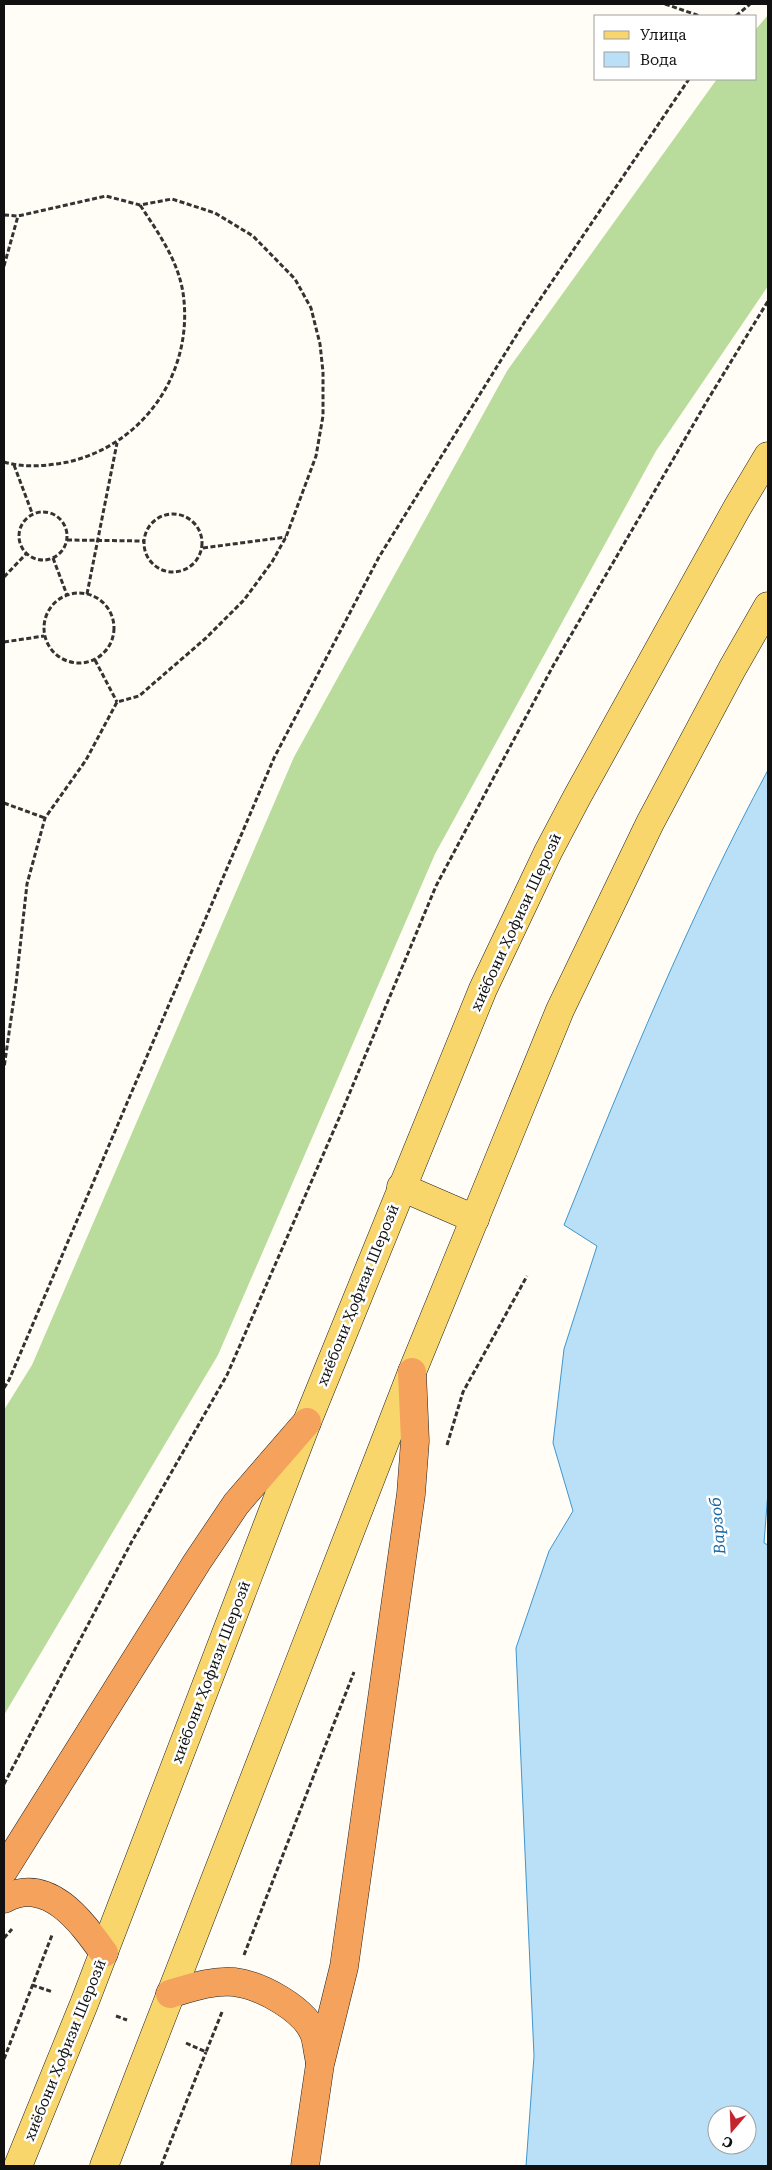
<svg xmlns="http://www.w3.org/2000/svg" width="772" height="2170" font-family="'Roboto Serif',serif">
  <rect width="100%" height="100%" fill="#fffdf5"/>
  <polygon fill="#b9dc9c" points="768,15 768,286 656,451 435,854 218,1355 4,1715 4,1410 32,1365 294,757 507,371 717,79 756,79 756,29"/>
  <path fill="#b9e0f7" stroke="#3f96cf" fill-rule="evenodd" d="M768,770v722l-4,51 4,2v621h-242l8,-110 -18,-408 33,-97 24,-40 -20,-68 11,-94 33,-103 -33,-21c62,-154 125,-308 204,-455zM717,2115h30v30h-30z"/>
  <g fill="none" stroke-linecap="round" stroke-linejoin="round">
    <defs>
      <g id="major">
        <polyline points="401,1187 475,1219"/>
        <polyline points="18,2166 84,2004 307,1422 483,989 548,852 577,797 737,508 768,456"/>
        <polyline points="104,2166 412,1372 560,1010 650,823 732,669 768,606"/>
      </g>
      <g id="highway">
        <polyline points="4,1870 197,1562 236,1504 307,1422"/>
        <path d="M4,1899c44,-24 77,22 100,54"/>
        <path d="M170,1994c20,-6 42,-14 64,-12 26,3 72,27 81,54 2,8 3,18 5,26"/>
        <polyline points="305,2166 320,2064 344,1967 411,1494 415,1441 412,1372"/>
      </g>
    </defs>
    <use href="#major" stroke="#222" stroke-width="29"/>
    <use href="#highway" stroke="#222" stroke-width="29"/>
    <g stroke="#333" stroke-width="3" stroke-dasharray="5 2.5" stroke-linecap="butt">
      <polyline points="665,4 700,16"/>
      <polyline points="736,16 750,4"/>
      <polyline points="4,215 18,216 106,196 140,205 172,199 215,213 253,236 295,279 311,308 320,344 323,372 323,416 316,456 286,537 272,562 244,600 206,638 139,696 117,702 86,760 45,818 27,884 16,984 4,1068"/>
      <polyline points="4,266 18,216"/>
      <path d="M4,462c20,6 43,4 64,0 74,-17 123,-86 116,-161 -3,-37 -25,-67 -44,-96"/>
      <polyline points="14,465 32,513"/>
      <circle cx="43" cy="536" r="24"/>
      <circle cx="173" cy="543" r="29"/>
      <polyline points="67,540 143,541"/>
      <polyline points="203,548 286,537"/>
      <polyline points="53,558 67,595"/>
      <polyline points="4,577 26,554"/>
      <circle cx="79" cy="628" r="35"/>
      <polyline points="87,594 117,443"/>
      <polyline points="4,642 44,636"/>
      <polyline points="95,660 117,702"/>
      <polyline points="4,803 45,818"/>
      <polyline points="4,1388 9,1380 274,758 379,557 524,323 689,79"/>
      <polyline points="447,1445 463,1392 527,1276"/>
      <polyline points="4,1784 131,1543 227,1375 340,1116 436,886 553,666 707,401 768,301"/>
      <polyline points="4,1938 12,1929"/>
      <polyline points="244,1955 354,1672"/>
      <polyline points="32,1985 53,1992"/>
      <polyline points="116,2016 127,2020"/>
      <polyline points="186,2043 206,2052 222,2012"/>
      <polyline points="4,2059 52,1935"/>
      <polyline points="161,2166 206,2052"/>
    </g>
    <use href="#major" stroke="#f9d66b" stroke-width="28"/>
    <use href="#highway" stroke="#f5a25d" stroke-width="28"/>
  </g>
  <g text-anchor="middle" stroke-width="5" stroke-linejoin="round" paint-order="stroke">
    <g font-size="15" fill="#111" stroke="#fff">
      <text transform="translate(516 922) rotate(-65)" y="5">хиёбони Ҳофизи Шерозӣ</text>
      <text transform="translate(358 1295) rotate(-68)" y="5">хиёбони Ҳофизи Шерозӣ</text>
      <text transform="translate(211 1672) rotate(-69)" y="5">хиёбони Ҳофизи Шерозӣ</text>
      <text transform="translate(65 2050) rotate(-68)" y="5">хиёбони Ҳофизи Шерозӣ</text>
    </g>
    <g font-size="16" font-style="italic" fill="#1768a6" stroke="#fff">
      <text transform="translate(717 1526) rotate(-95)" y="6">Варзоб</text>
    </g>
  </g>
  <rect width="772" height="2170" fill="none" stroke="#111111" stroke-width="10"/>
  <rect x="594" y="15" width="162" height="65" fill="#ffffff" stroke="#a0a0a0"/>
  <rect x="604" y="31" width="25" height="8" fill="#f9d66b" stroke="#a0a0a0"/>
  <text x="640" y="40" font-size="15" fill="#111111">Улица</text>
  <rect x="604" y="52" width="25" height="15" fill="#b9e0f7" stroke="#a0a0a0"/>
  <text x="640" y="65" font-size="15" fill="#111111">Вода</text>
  <g transform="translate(732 2130) rotate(199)"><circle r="24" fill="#ffffff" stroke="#a0a0a0"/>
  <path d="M0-4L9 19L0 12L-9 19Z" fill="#c4262e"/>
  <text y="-8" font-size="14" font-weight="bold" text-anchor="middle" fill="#111111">С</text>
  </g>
</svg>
